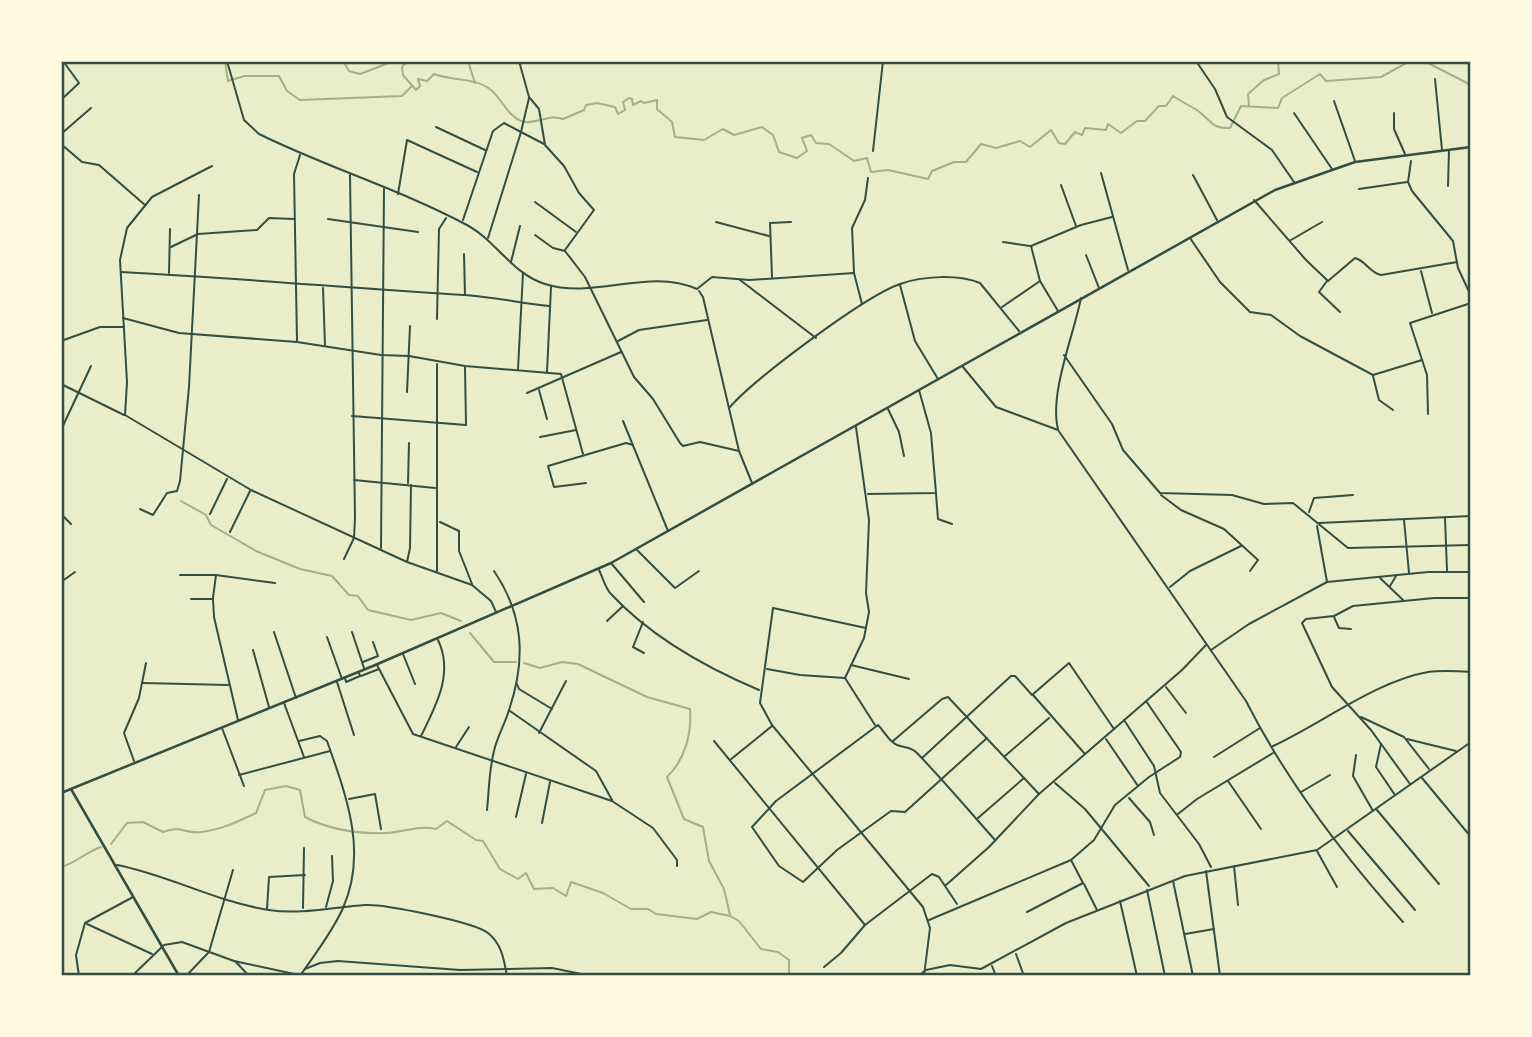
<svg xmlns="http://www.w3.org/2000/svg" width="1532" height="1037" font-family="Bitter,serif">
  <rect width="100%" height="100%" fill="#e9edc9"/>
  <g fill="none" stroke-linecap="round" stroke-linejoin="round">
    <g stroke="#a3b18a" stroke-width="2">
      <polyline points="225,61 228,81 244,76 279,76 287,91 300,100 402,96 411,87"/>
      <polyline points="343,61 349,71 360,74 394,61"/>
      <path d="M407,61l-5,6 1,8 13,15 4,-4 -2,-7 9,2 7,-7c17,7 42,3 57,16 11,9 16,25 30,31 14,5 28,-8 42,-2l21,-9 2,-5 11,-2 18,4 3,7 7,-4 -2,-8 6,-4 3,1 1,6 8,-4 3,2 13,-3v9l15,13 3,15 29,3 19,-11 11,6 28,-8 11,8 6,17 18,6 10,-7 -5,-13 9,-3 5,8 13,1 25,17 13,-3 4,14 17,-2 40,9 4,-8 22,-9h12l15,-18 15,4 24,-7 10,6 21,-17 8,13 6,1 10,-12 7,3 3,-7 21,2 2,-6 13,9 16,-12h8l14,-15h7l7,-10c8,5 15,9 24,14 13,9 14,19 33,18l11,-22 37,2 4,-10 38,-24 6,7 55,-4 29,-16"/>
      <polyline points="468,61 475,83"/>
      <polyline points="1424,61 1471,85"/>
      <polyline points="1249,106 1248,94 1264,80 1279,74 1278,61"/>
      <polyline points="181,501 206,515 211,525 256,551 300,569 332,576 349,595 358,596 368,610 411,620 441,613 461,621"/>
      <polyline points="470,633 494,662 516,662"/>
      <path d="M524,663l16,5 22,-6 16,2 69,33 43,12c2,24 -5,51 -23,68l17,42 19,8 6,34 15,28 6,26"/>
      <path d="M111,844l16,-21 16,-1 20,10c18,-7 22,2 38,0 20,-2 38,-11 55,-19l9,-23 21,-4 14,4 5,27c25,13 53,17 81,16 19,-1 32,-8 50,-4l11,-8 29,19 7,1 17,28 18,10 8,-6 8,16 19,-1 13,8 5,-14 32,11 28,16h17l8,5 41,5 14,-7 19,4 9,5 22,28 17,3 11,8v16"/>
      <path d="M61,867c15,-4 25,-15 40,-20"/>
    </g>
    <g stroke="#344e41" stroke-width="2">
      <path d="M227,61l17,59 15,14c67,33 140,55 206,90 30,15 47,50 80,60 51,16 103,-17 152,5l15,-12 37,3 105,-7 8,31"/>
      <polyline points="448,61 465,61"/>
      <polyline points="519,61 529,97 539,109 545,145 564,166 579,193 594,210 565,250"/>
      <polyline points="1196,61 1215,89 1227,117 1272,150 1294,182"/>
      <polyline points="1435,79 1442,150"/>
      <polyline points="529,98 521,132 544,144"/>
      <polyline points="61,100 79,83 63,61"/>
      <polyline points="1334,101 1355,161"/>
      <polyline points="1294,113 1332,169"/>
      <polyline points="1394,113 1394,129 1405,154"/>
      <polyline points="436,127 485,150"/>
      <polyline points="61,134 91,108"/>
      <polyline points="61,144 82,162 99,165 145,205"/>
      <polyline points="873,151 883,61"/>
      <polyline points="1411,161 1408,182 1412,191 1453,241 1458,268 1471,296"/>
      <polyline points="212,166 152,197 127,228 120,260 127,382 125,415 251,490 407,562 472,585 491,601 496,612"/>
      <polyline points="1101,173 1128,270"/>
      <polyline points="1193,175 1217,220"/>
      <polyline points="1061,185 1076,226"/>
      <polyline points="1448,186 1449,150"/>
      <polyline points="1359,189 1407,182"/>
      <polyline points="398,194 407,140 477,172"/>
      <path d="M1254,200l52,60 22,21 27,-23c11,3 14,14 26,17l76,-13"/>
      <polyline points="535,202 576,232"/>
      <polyline points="328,219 418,232"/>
      <polyline points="463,220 493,131 504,123 521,132 488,238"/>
      <polyline points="716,222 769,236"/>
      <polyline points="535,235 553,248 565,251 585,277 634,377 653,399 680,443 683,446 700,442 739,451"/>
      <polyline points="1190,238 1220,282 1250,312 1271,315 1300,336 1373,375 1422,360"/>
      <polyline points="1291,240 1322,222"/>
      <polyline points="1003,242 1030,246"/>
      <polyline points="171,247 198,234 257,230 269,218 294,219"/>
      <polyline points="464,254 465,295"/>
      <polyline points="1086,255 1099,288"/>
      <polyline points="511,262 520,226"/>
      <polyline points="1421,271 1432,313"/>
      <path d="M121,272c115,6 229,16 343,23 29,2 57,8 85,11"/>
      <polyline points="854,272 852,228 865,200 868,178"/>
      <polyline points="169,273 170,229"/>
      <polyline points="772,277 770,223 791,222"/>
      <polyline points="740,280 816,338"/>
      <polyline points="1327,281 1319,292 1340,312"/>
      <polyline points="900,285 915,341 938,379"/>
      <polyline points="323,288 325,345"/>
      <polyline points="699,291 703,297 739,451 752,483"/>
      <polyline points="1002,307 1040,281"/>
      <polyline points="1058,311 1040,281 1031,246 1081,225 1112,217"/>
      <polyline points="123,318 179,333 297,342 381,355 409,356 465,366 561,374 583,454"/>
      <polyline points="437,319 439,229 446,218"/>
      <polyline points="61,341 100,327 123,327"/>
      <polyline points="297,341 294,174 300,155"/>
      <polyline points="618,341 639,330 707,320"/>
      <polyline points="1064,355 1112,424 1123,450 1160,493 1232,495 1264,504 1293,503 1348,548 1471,545"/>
      <polyline points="437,364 437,571"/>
      <path d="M963,367l33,40 62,23 188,271c41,81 96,153 157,221"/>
      <polyline points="518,369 523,273"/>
      <polyline points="547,372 551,287"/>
      <polyline points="1373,376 1379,400 1393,410"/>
      <polyline points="61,384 124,415"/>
      <polyline points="539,390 547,419"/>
      <polyline points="407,392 410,326"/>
      <polyline points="527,393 621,352"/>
      <path d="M729,408c25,-29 136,-112 171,-124 22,-8 58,-10 80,-1l39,48"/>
      <polyline points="888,409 899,432 904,456"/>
      <polyline points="1428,414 1427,375 1410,323 1471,303"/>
      <polyline points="352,416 466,425 465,367"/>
      <polyline points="623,421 668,531"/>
      <path d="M1058,429c-9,-35 16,-95 23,-131"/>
      <polyline points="61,430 91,366"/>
      <polyline points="540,437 576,430"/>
      <polyline points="354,480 435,488"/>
      <polyline points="408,483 409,443"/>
      <polyline points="586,483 554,487 548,466 626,443 633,445"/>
      <polyline points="868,494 936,493 931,433 919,390"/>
      <polyline points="936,494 938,519 952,524"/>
      <polyline points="1161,495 1181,510 1224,529 1258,560 1250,571"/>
      <polyline points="140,509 153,515 167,493 177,491 180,481 189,387 199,195"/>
      <polyline points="1309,512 1314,498 1353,495"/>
      <polyline points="61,514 71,524"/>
      <polyline points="210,514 227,479"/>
      <polyline points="1445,518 1447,571"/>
      <polyline points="1404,520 1409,573"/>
      <polyline points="440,522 459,531 459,551 472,584"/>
      <polyline points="1319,523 1471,516"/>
      <polyline points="1317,526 1327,582 1428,572 1471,572"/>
      <polyline points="230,532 250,491"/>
      <polyline points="381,548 384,189"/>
      <polyline points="637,550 675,588 699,571"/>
      <polyline points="344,559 354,538 355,518 350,175"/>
      <polyline points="407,562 410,548 411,485"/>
      <polyline points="611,563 644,602"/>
      <path d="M599,570c4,8 6,18 12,24 39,42 96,74 148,96"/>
      <polyline points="180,575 215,575"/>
      <polyline points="1380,578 1403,600"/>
      <polyline points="61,582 75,572"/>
      <polyline points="1390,586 1396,576"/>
      <polyline points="1170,587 1190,571 1241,546"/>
      <polyline points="213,598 216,575 275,583"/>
      <polyline points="191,599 213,599 214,617 238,720"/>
      <polyline points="1334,617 1339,628 1351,629"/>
      <polyline points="607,621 623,606"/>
      <polyline points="643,622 633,647 644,653"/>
      <polyline points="866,628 773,608 760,703 772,725 923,907 930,928 924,976"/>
      <polyline points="274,632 296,698"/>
      <polyline points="352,632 364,668"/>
      <polyline points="327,637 342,679"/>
      <polyline points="253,650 269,707"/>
      <polyline points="1211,650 1249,624 1327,582"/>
      <polyline points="403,654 415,684"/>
      <polyline points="363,662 378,656 373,642"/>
      <polyline points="377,665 413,734 612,801 653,828 677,860 677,866"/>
      <polyline points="851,665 909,679"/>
      <polyline points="767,669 800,675 845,678 875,725"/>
      <polyline points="361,676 379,669"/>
      <polyline points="345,678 346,682 360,676 359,673"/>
      <polyline points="845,678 864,638 869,612 866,593 869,520 856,427"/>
      <polyline points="337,682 354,735"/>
      <polyline points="143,683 228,685"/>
      <polyline points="517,684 519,689 552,709"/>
      <polyline points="1166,687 1186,713"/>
      <polyline points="1033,695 1085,754"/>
      <polyline points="284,703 304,757"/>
      <polyline points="510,711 596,771 612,800"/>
      <polyline points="1361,717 1404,737 1429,769"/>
      <polyline points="1124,720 1154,766 1160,793 1199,844 1211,867"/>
      <polyline points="222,728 244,786"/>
      <polyline points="539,733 566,681"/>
      <path d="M421,736c15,-30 33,-63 17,-96"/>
      <path d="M987,738l-82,74 -14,-1 -54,39 -34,32 -24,-16 -27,-39 24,-26 102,-76c6,6 11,17 19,20 7,3 14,1 20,8 27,28 52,58 78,87"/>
      <polyline points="1106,739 1138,786"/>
      <polyline points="1407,739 1456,751"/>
      <path d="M299,741l21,-5 7,5c19,54 41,111 16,167 -10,23 -28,46 -43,68"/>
      <polyline points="714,741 865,925"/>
      <polyline points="893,741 942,699 948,697 1039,794 1182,670 1206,645"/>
      <polyline points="1381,744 1376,767 1395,795"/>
      <path d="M1273,746c48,-22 103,-65 155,-74 14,-2 29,-1 43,0"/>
      <polyline points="456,747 469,727"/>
      <polyline points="1356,755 1353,776 1373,811"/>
      <polyline points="1005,756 1049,718"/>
      <polyline points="1214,757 1260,728"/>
      <polyline points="922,758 1011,676 1015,676 1032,695 1069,663 1114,729"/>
      <polyline points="730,760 772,726"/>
      <polyline points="134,761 124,733 139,698 146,663"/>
      <polyline points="239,775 330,751"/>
      <polyline points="1422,778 1471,837"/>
      <polyline points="1228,781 1261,829"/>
      <polyline points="1055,783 1085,809 1149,886"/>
      <polyline points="1410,784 1371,730 1332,687 1302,623 1306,619 1334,616 1353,606 1434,598 1471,598"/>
      <polyline points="1301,792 1330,775"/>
      <polyline points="1129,798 1150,822 1154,835"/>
      <polyline points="349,799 375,794 381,829"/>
      <path d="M487,810c2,-19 2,-40 7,-59 3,-14 11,-27 15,-41 17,-50 15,-95 -15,-139"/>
      <polyline points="1377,810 1439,884"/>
      <polyline points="1178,814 1197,799 1273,753"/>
      <polyline points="516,817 526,774"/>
      <polyline points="978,818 1024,778"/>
      <polyline points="542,823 550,782"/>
      <polyline points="1348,831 1415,910"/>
      <polyline points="1317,851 1337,887"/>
      <path d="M117,865c52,10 99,37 152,45 31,5 65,-3 96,-5 20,-1 109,17 123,28 14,11 16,27 19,43"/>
      <polyline points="1234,866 1238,905"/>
      <polyline points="1206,871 1220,976"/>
      <polyline points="1173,881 1193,976"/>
      <polyline points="1084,884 1097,910"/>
      <polyline points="946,885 989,847 1039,794"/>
      <polyline points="1147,890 1165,976"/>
      <polyline points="1120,901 1137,976"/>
      <polyline points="326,907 333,881 332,856"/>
      <polyline points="303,908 304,848"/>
      <polyline points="267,909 269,877 305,875"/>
      <polyline points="1027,912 1083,883 1071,860"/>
      <polyline points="929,920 1071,860 1094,840 1115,805 1149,777 1180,757 1181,752 1146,701"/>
      <polyline points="87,924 152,954"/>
      <polyline points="1185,934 1214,929"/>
      <polyline points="1016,954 1024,976"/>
      <polyline points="235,961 249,976"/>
      <polyline points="992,966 996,976"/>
      <polyline points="824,967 841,953 865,925 932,874 939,877 957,904"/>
      <polyline points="305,969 320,963 338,961 460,970 552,968 591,976"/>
      <polyline points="79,976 76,955 85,923 133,897"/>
      <polyline points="132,976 164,945 182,942 234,961 299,975"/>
      <polyline points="186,976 209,952 233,870"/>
      <polyline points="918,976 926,970 950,965 981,969 1066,923 1185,876 1317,850 1471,742"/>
    </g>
    <polyline stroke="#344e41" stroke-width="2.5" points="71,789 179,976"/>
    <polyline stroke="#344e41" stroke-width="2.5" points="61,793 373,666 611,563 1275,190 1355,162 1471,147"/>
  </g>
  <rect width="1532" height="1037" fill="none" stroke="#fefae0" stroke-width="126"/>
  <rect x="63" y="63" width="1406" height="911" fill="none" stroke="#344e41" stroke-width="2.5"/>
</svg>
